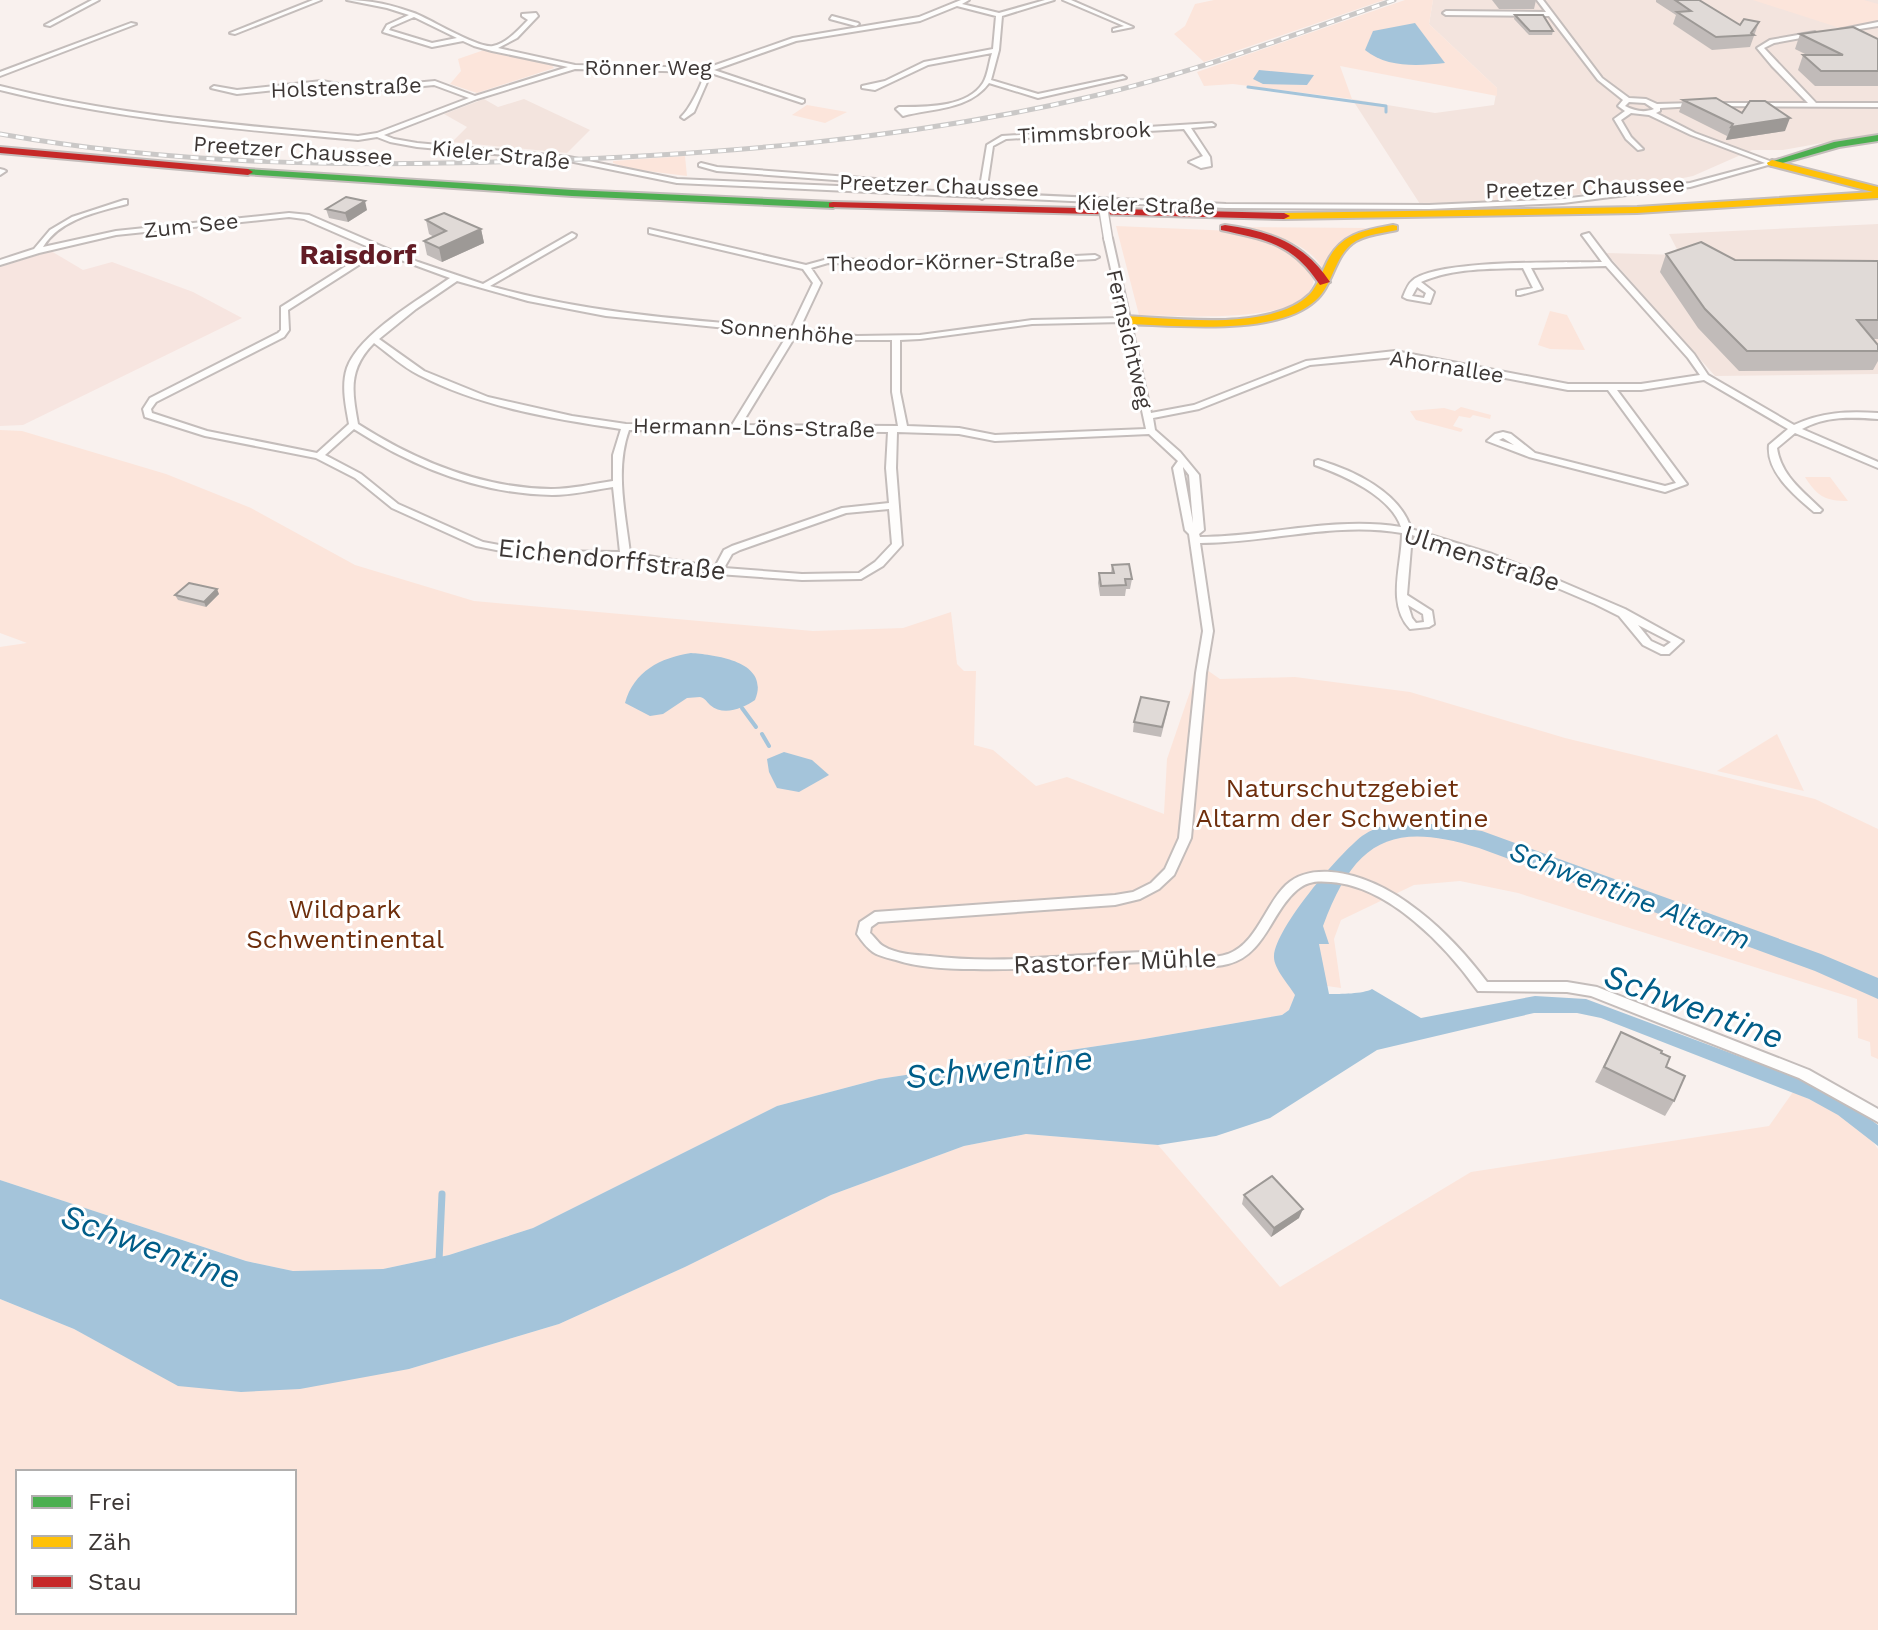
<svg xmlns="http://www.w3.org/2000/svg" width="1878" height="1630" font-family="'Work Sans',sans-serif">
  <rect width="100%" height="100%" fill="#f9f1ee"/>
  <g fill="#f3e4de">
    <polygon points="1433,0 1878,0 1878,133 1783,150 1752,150 1693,176 1644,186 1551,198 1420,204 1352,99 1435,113 1494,105 1497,88 1429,24"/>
    <polygon points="484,99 498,107 524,99 590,130 567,153 452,142 467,127 444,114"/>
    <polygon points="1878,224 1878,374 1715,376 1606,253 1680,255 1669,234"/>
  </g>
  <polygon fill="#f7e5e0" points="51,251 83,270 112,262 193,292 242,318 23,425 0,426 0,267"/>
  <g fill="#fce5db" fill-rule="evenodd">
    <polygon points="1214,0 1384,0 1204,62 1174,34 1185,26 1195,4"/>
    <polygon points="1405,0 1433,0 1429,24 1497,88 1497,96 1340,66 1352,99 1233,84 1204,86 1197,72"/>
    <polygon points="1753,0 1864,0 1878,4 1878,22 1840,28"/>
    <polygon points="484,50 551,64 554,68 477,93 450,84 461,71 458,59"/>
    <polygon points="807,105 847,112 825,123 792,115"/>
    <polygon points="685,156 687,176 631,169 613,163 613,161"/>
    <path d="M1116,226l117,5 57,16 24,24c0,12 -1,19 -11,27 -27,24 -127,18 -164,17z"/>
    <path d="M1242,227l125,1c-30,13 -31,14 -43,43 -15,-30 -52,-35 -82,-44z"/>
    <polygon points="1550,311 1567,315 1585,350 1550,349 1538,345"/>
    <polygon points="1461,407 1491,415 1490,419 1473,415 1470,418 1459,416 1453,426 1463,429 1461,432 1416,420 1410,411 1444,408 1455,411"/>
    <polygon points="0,430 22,431 166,474 251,508 355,565 474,601 813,631 903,628 951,612 957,664 964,671 976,671 974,745 993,750 1036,786 1067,777 1164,814 1167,759 1194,680 1206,680 1207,670 1220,679 1295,677 1410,692 1565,738 1815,799 1878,829 1878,1059 1871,1056 1870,1042 1858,1038 1857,999 1518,893 1460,881 1414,885 1341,920 1334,939 1341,988 1327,986 1295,995 1289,1010 1282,1015 1144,1039 879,1079 777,1106 533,1228 449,1255 383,1269 293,1271 246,1261 0,1180 0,647 27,643 0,633"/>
    <path d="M1805,477h25l18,24c-23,0 -31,-5 -43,-24z"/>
    <polygon points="1777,734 1804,791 1717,771"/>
    <path d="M1793,1092c28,12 68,30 85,57v481h-1878v-331l74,30 32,17 303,23 150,-45 126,-57 146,-72 133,-49 62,-12 132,11 122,142 191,-115 298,-46zM18,1472h276v140h-276z"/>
  </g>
  <g fill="#a4c4da">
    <path d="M1415,23l30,40c-27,3 -58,5 -80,-13l8,-19z"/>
    <polygon points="1259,70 1314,75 1307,85 1263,84 1253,79"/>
    <path d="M691,653c24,2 80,8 64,47 -12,8 -31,17 -45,5 -3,-3 -5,-7 -10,-8l-13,1 -24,16 -13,2 -25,-13c9,-32 35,-45 66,-50z"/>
    <polygon points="784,752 812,760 829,775 799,792 777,788 769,772 767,759"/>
    <path d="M1391,823h33l58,8 339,123 57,24v21l-63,-28 -336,-123c-86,-27 -124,-9 -156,78l6,18h-10l10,50c11,0 34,0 43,-5l49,29 114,-22 51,3 222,83 43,23 27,20v21l-40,-31 -29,-16 -208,-81 -24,-5h-43l-157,37 -107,68 -54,18 -58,9 -132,-11 -62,12 -133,49 -146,72 -126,57 -150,45 -109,20 -59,3 -63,-6 -104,-57 -74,-30v-119l246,81 47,10 90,-2 66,-14 84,-27 244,-122 102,-27 265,-40 138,-24 7,-5 6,-15c-6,-10 -22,-27 -21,-39 2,-29 65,-102 88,-120 9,-6 18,-10 29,-13z"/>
  </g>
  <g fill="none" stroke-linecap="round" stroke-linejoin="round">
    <polyline stroke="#a4c4da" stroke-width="3" points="1248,87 1386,106 1386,112"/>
    <g stroke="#a4c4da" stroke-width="4">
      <polyline points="742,708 756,727"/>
      <polyline points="762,734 769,746"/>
    </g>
    <polyline stroke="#a4c4da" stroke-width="7" points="439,1261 442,1194"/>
    <defs>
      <g id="street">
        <polygon points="92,0 99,0 50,26 45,25"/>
        <polygon points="313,0 321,0 235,34 230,33"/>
        <path d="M347,0c23,0 45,5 67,13 16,6 65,36 79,33 14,-3 25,-16 35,-26l-6,-4v-2l14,-1 2,3 -21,22 -19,10 77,17 132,3 86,-30 126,-21 42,-17h8l-7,4 37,9 46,-13h9l-52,16 -3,34 -8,30 47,14 85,-18 3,2 -88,20 -49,-15c-20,27 -56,25 -86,33l-7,-7 3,-2c26,0 68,1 84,-24 5,-8 6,-21 9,-30l-64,12 -53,25 -13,-2v-2l23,-5 39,-19 69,-13 3,-33 -39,-10 -37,15 -124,20 -82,29 90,30v2l-2,1 -91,-30 -17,39 -10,7 -3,-2c9,-8 21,-33 24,-45l-130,-3 -98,30 -93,36 10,4 23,4 152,14 108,22 230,10 -6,-4 -184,-14 -18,-5v-2l2,-1 16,4 185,14 11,3 2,6 64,3 8,-48 15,-9 210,-13 3,2 -1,1 -23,2 19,29 1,9 -10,2 -12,-6 14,-6 -19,-27 -178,10 -13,7 -7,47 240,11 203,1 134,-6 127,-16 75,-20 -74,-28 -42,-20 -18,-2 -10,7 10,17 12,12 -5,1 -12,-11 -12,-20 11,-8 -7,-5 5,-6 -25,-20 -49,-64 -103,-1 -3,-2 3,-2 100,1 -9,-12h6l59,78 27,20 17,1 11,5 40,-1 1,1 -3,2 -35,2v3l-4,2 39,20 80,30 -85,24 -127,16 -134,6 -203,-1 -241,-11 -3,2 -4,-2 -301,-14 -108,-22 -152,-14 -27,-5 -13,-5 -19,3c-121,-11 -240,-20 -358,-50v-4c118,30 237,39 358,50l19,-3 92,-35 -35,-13 -74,7 -38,-7 -85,9 -26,-6 3,-2 23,4 85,-9 38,7 75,-7 40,15 93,-29 -76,-16 -18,-5 -11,-5 -31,6 -49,-15 4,-7 22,-10 -22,-7zM414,17l43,21 -25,5 -43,-13 2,-3zM1629,102l16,1 9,6c-10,4 -19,2 -29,-3z"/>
        <polygon points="1063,0 1071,0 1133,27 1113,31 1113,29 1124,26"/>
        <polygon points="832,16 858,23 859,24 856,26 830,19"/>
        <polygon points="1878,22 1878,26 1841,32 1838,30"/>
        <polygon points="131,23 136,24 0,76 0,72"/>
        <polygon points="1815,32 1817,35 1774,43 1764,48 1816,103 1878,103 1878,107 1711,106 1711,104 1713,103 1808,103 1772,66 1757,48 1770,40"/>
        <polygon points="0,169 4,170 6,171 0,175"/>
        <path d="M124,200h3v4c-30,8 -67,15 -84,43l73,-16 173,-18 20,2 109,47 65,22 89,-51 4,2 -1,2 -85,49c99,28 200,34 301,43l22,-46 -10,-14 -154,-36v-4l157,36 22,-6 127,3 140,-7 4,2 -4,2 -140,7 -127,-3 -17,5 10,15 -22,47 58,6 63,-1 112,-15 90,-2 -18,-80 4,-2 4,2 39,175 43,-8 112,-44 89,-10 173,33h73l59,-9 -12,-17 -82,-92 -75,2 11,21 -22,6h-3v-4l16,-3 -10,-20c-35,1 -70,0 -102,14l13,10 -4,11 -23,-4 -4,-2c2,-5 5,-13 9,-16 23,-22 154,-18 190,-19l-20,-27 7,-2 22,29 83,92 14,21 86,50c27,-13 54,-14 84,-12v6c-27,-2 -52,-3 -76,10l76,33v6l-83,-35 -18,15c4,28 26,43 45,62l-2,2h-6c-19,-16 -48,-40 -45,-67l19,-16 -84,-49 -63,10h-24l70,94 -22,8 -136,-35 -42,-16 8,-7 8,-2 8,2 24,19 130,33 11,-3 -68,-93h-40l-173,-33 -85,8 -111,44 -46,9 2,12 25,22 19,23 5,55 -5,4 1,3c66,0 134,-21 201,-10 -10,-31 -58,-52 -86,-62v-4l3,-1c35,10 82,32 93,69l81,25 56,22 77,33 58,32 -14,13h-8l-18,-9 -24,-29 -24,-12 -82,-35 -101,-34 -5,60 25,16 2,13 -5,3 -19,2c-24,-26 -8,-64 -8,-96 -66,-12 -135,10 -202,10l13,88 -7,42 -15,165 -17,37 -15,14 -19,10 -25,6 -237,17 -7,5 -1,6c4,3 8,10 13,13 13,8 32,9 47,10 71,9 142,-2 213,-4 27,-1 59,11 85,2 29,-11 37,-49 58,-69 13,-12 29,-14 45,-13 62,5 121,63 156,110h80l30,5 212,83 69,39v13l-79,-44 -208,-82 -24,-4 -89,-1c-32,-45 -89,-105 -147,-109 -14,-1 -23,-1 -34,8 -26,22 -32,65 -69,74 -28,7 -56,-2 -84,-2 -57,2 -114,9 -170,7 -26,0 -54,-1 -78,-9 -8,-2 -17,-4 -23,-8 -6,-4 -12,-12 -16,-18l3,-12 15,-10 240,-17 18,-3 18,-9 14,-14 14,-31 17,-165 7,-42 -14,-97 -4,-4 -12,-62 5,-7 -29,-27 -154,7 -36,-7 -62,-2 -1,36 6,77 -19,21 -22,13 -59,1 -84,-6 -93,-16 -93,-1 -56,-11 -84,-38 -37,-30 -39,-20 -111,-22 -60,-19 -2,-8 7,-11 128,-65 3,-3v-23l92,-58 -69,-30 -15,-2 -173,18 -77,18 -39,12v-5l34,-11 16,-19 22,-13zM379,252l71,26c-30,21 -91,56 -103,90 -6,18 -1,39 2,56l-32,29 -110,-22 -55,-18 -1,-4 5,-7 128,-65 5,-7 -1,-20zM457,281l71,20 78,15 182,18 -56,91 -106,-1 -54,-8 -84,-19 -64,-26 -45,-32 37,-30zM1417,287l9,6 -2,5 -12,-2zM1123,322l23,107 -151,6 -36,-7 -52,-2 -7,-34v-52l20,-1 112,-15zM796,335l61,5h35v52l6,34 -157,-1zM374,343c15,11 29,24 45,32 62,32 134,44 202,54l-8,26v26c-21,3 -41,8 -62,8 -70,-1 -135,-28 -193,-65 -6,-33 -10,-55 16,-81zM354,429c59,38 127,65 198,66 20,0 41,-5 61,-8l7,65 -88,-1 -49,-9 -85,-38 -37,-30 -36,-19zM629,430l259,2 -2,36 3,35 -47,5 -110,38 -8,4 -9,17 -85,-14c-5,-41 -15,-84 -1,-123zM1503,438l11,7 -15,-5zM1183,467l6,8 4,48 -10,-55zM889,509l3,35 -17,18 -16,11 -57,1 -78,-6 8,-14 8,-4 106,-37zM1408,605l15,9 1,8 -8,1 -4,-5zM1638,625l33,17 -7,5 -13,-6z"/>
      </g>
      <g id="fast">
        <polygon points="1878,135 1878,141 1839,147 1772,166 1767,163 1834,142"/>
        <polygon points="248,169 572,190 833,202 838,205 833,208 572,196 244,174 244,170"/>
      </g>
      <g id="slow">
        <polygon points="1772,160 1878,187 1878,198 1637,213 1284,219 1278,216 1284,213 1637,207 1873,192 1768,165 1767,163"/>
        <path d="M1393,225l4,1v4c-13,3 -29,4 -41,11 -22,13 -22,44 -41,60 -40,36 -140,24 -191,23l-6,-4 6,-4c49,2 148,16 186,-22 8,-9 12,-22 17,-32 14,-29 38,-32 66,-37z"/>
      </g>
      <g id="jam">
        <polygon points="0,147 248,169 253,172 248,175 0,153"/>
        <polygon points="833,202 1284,213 1290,216 1284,219 829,207 829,203"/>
        <path d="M1225,225c45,6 79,18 105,57l-10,3c-28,-42 -53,-45 -99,-55v-4z"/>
      </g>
    </defs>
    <use href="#street" stroke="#c4bdbb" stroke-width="4"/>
    <use href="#fast" stroke="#c4bdbb" stroke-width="4"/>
    <use href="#slow" stroke="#c4bdbb" stroke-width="4"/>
    <use href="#jam" stroke="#c4bdbb" stroke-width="4"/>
    <use href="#street" fill="#fefdfc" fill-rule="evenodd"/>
    <use href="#fast" fill="#4caf50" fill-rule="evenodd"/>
    <use href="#slow" fill="#ffc107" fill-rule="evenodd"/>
    <use href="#jam" fill="#c62828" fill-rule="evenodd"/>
    <defs>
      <path id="rail" d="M0,134c174,31 348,33 525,27 189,-6 379,-21 564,-64 104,-24 204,-62 305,-97"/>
    </defs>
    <use href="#rail" stroke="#cac8c7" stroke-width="5"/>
    <use href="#rail" stroke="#fff" stroke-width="3" stroke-dasharray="8" stroke-linecap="butt"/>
    <defs>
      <polyline id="street-bridge" points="1103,207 1108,238"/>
    </defs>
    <use href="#street-bridge" stroke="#c4bdbb" stroke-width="11" stroke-linecap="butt"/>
    <use href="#street-bridge" stroke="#fefdfc" stroke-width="8"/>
  </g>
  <g fill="#c1bbb9">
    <polygon points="1492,0 1536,0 1534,9 1499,9"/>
    <polygon points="1656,0 1699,0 1740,25 1759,22 1750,47 1712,50 1673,24 1676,15 1656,2"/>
    <polygon points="1515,15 1553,31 1552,35 1529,35 1514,19"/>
    <polygon points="1800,34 1878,39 1878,86 1815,86 1798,70 1803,55 1807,55 1795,49"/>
    <polygon points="1683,100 1742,113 1785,131 1726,140 1727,136 1679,112"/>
    <polygon points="326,209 367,210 348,222 329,218"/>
    <polygon points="426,220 481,229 484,243 442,262 427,255 424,241 434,237 429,234"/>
    <polygon points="1666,254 1735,260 1878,261 1878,339 1873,339 1878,345 1878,361 1873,370 1739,371 1698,328 1660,272"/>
    <polygon points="1112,565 1132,579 1130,589 1126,589 1125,596 1100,596 1098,583 1099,573 1111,573"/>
    <polygon points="219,594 206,607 178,600 175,595"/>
    <polygon points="1167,713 1161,737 1133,732 1134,722"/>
    <polygon points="1621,1032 1661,1053 1674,1101 1665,1116 1595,1082"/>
    <polygon points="1244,1195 1299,1218 1271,1237 1242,1204"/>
  </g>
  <g fill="#9d9996">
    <polygon points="1790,118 1785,131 1726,140 1731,127"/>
    <polygon points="365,201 367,210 348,222 345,213"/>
    <polygon points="481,229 484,243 442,262 439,248"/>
    <polygon points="217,589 219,594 206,607 204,602"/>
    <polygon points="1303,1209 1299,1218 1271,1237 1274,1228"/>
  </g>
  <g fill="#e0dad7" stroke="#9d9996" stroke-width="2">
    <polygon points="1675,0 1699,0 1740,25 1744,19 1759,22 1751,33 1754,35 1716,37 1677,12 1691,11"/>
    <polygon points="1515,15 1543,15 1553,31 1530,31"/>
    <polygon points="1853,27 1878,39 1878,71 1821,71 1803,55 1843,55 1800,34"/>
    <polygon points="1716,98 1742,113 1750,101 1765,101 1790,118 1731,127 1733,124 1683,100"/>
    <polygon points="346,197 365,201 345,213 326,209"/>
    <polygon points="444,213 481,229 439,248 424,241 446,231 426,220"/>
    <polygon points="1701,242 1735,260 1878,261 1878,320 1857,320 1878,345 1878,351 1747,351 1705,309 1666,254"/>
    <polygon points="1129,564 1132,579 1125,579 1126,585 1101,586 1099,573 1114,573 1112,565"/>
    <polygon points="189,583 217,589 204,602 175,595"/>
    <polygon points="1141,697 1169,702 1162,727 1134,722"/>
    <polygon points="1621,1032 1662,1051 1661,1053 1670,1057 1666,1067 1685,1076 1674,1101 1604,1067"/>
    <polygon points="1272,1176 1303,1209 1274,1228 1244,1195"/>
  </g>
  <g text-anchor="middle" stroke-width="6" stroke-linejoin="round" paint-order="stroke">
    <g font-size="22" fill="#3d3735" stroke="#fff">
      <text x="648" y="75">Rönner Weg</text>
      <text transform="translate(346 87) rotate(-2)" y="8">Holstenstraße</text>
      <text transform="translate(1084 132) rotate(-3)" y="8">Timmsbrook</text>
      <text transform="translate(293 150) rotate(4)" y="8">Preetzer Chaussee</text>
      <text transform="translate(501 154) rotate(6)" y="8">Kieler Straße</text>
      <text transform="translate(939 185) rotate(2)" y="8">Preetzer Chaussee</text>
      <text transform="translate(1585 187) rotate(-2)" y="8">Preetzer Chaussee</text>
      <text transform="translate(1146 204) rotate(2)" y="8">Kieler Straße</text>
      <text transform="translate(191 225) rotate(-6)" y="8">Zum See</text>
      <text transform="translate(951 261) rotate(-1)" y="8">Theodor-Körner-Straße</text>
      <text transform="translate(787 331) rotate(5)" y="8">Sonnenhöhe</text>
      <text transform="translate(1130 339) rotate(77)" y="8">Fernsichtweg</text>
      <text transform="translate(1447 366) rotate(9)" y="8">Ahornallee</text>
      <text transform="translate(754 427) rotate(1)" y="8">Hermann-Löns-Straße</text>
    </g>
    <g font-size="26" fill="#3d3735" stroke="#fff">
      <text transform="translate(1482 558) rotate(18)" y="9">Ulmenstraße</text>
      <text transform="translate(612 559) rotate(6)" y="9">Eichendorffstraße</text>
      <text transform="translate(1115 961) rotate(-2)" y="9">Rastorfer Mühle</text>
    </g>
    <g font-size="26" fill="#6e2e0c" stroke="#fff">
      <text x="1342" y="797">Naturschutzgebiet<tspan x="1342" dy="30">Altarm der Schwentine</tspan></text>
      <text x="345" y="918">Wildpark<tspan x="345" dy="30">Schwentinental</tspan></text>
    </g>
    <g font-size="28" font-weight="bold" fill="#621c25" stroke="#fff">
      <text x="358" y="264">Raisdorf</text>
    </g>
    <g font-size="28" font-style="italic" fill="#005d88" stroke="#fff">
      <text transform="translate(1630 895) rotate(21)" y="10">Schwentine Altarm</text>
    </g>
    <g font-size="34" font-style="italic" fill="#005d88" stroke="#fff">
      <text transform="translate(1694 1006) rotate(20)" y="12">Schwentine</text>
      <text transform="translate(999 1067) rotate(-6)" y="12">Schwentine</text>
      <text transform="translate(151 1246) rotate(20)" y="12">Schwentine</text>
    </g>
  </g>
  <rect x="16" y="1470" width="280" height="144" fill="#ffffff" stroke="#b1afae" stroke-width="2"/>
  <rect x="32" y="1496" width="40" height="12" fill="#4caf50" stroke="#b1afae" stroke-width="2"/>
  <text x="88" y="1510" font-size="24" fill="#3d3735">Frei</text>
  <rect x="32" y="1536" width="40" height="12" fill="#ffc107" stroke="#b1afae" stroke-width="2"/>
  <text x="88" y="1550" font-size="24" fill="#3d3735">Zäh</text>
  <rect x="32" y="1576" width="40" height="12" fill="#c62828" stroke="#b1afae" stroke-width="2"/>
  <text x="88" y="1590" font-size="24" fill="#3d3735">Stau</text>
</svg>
